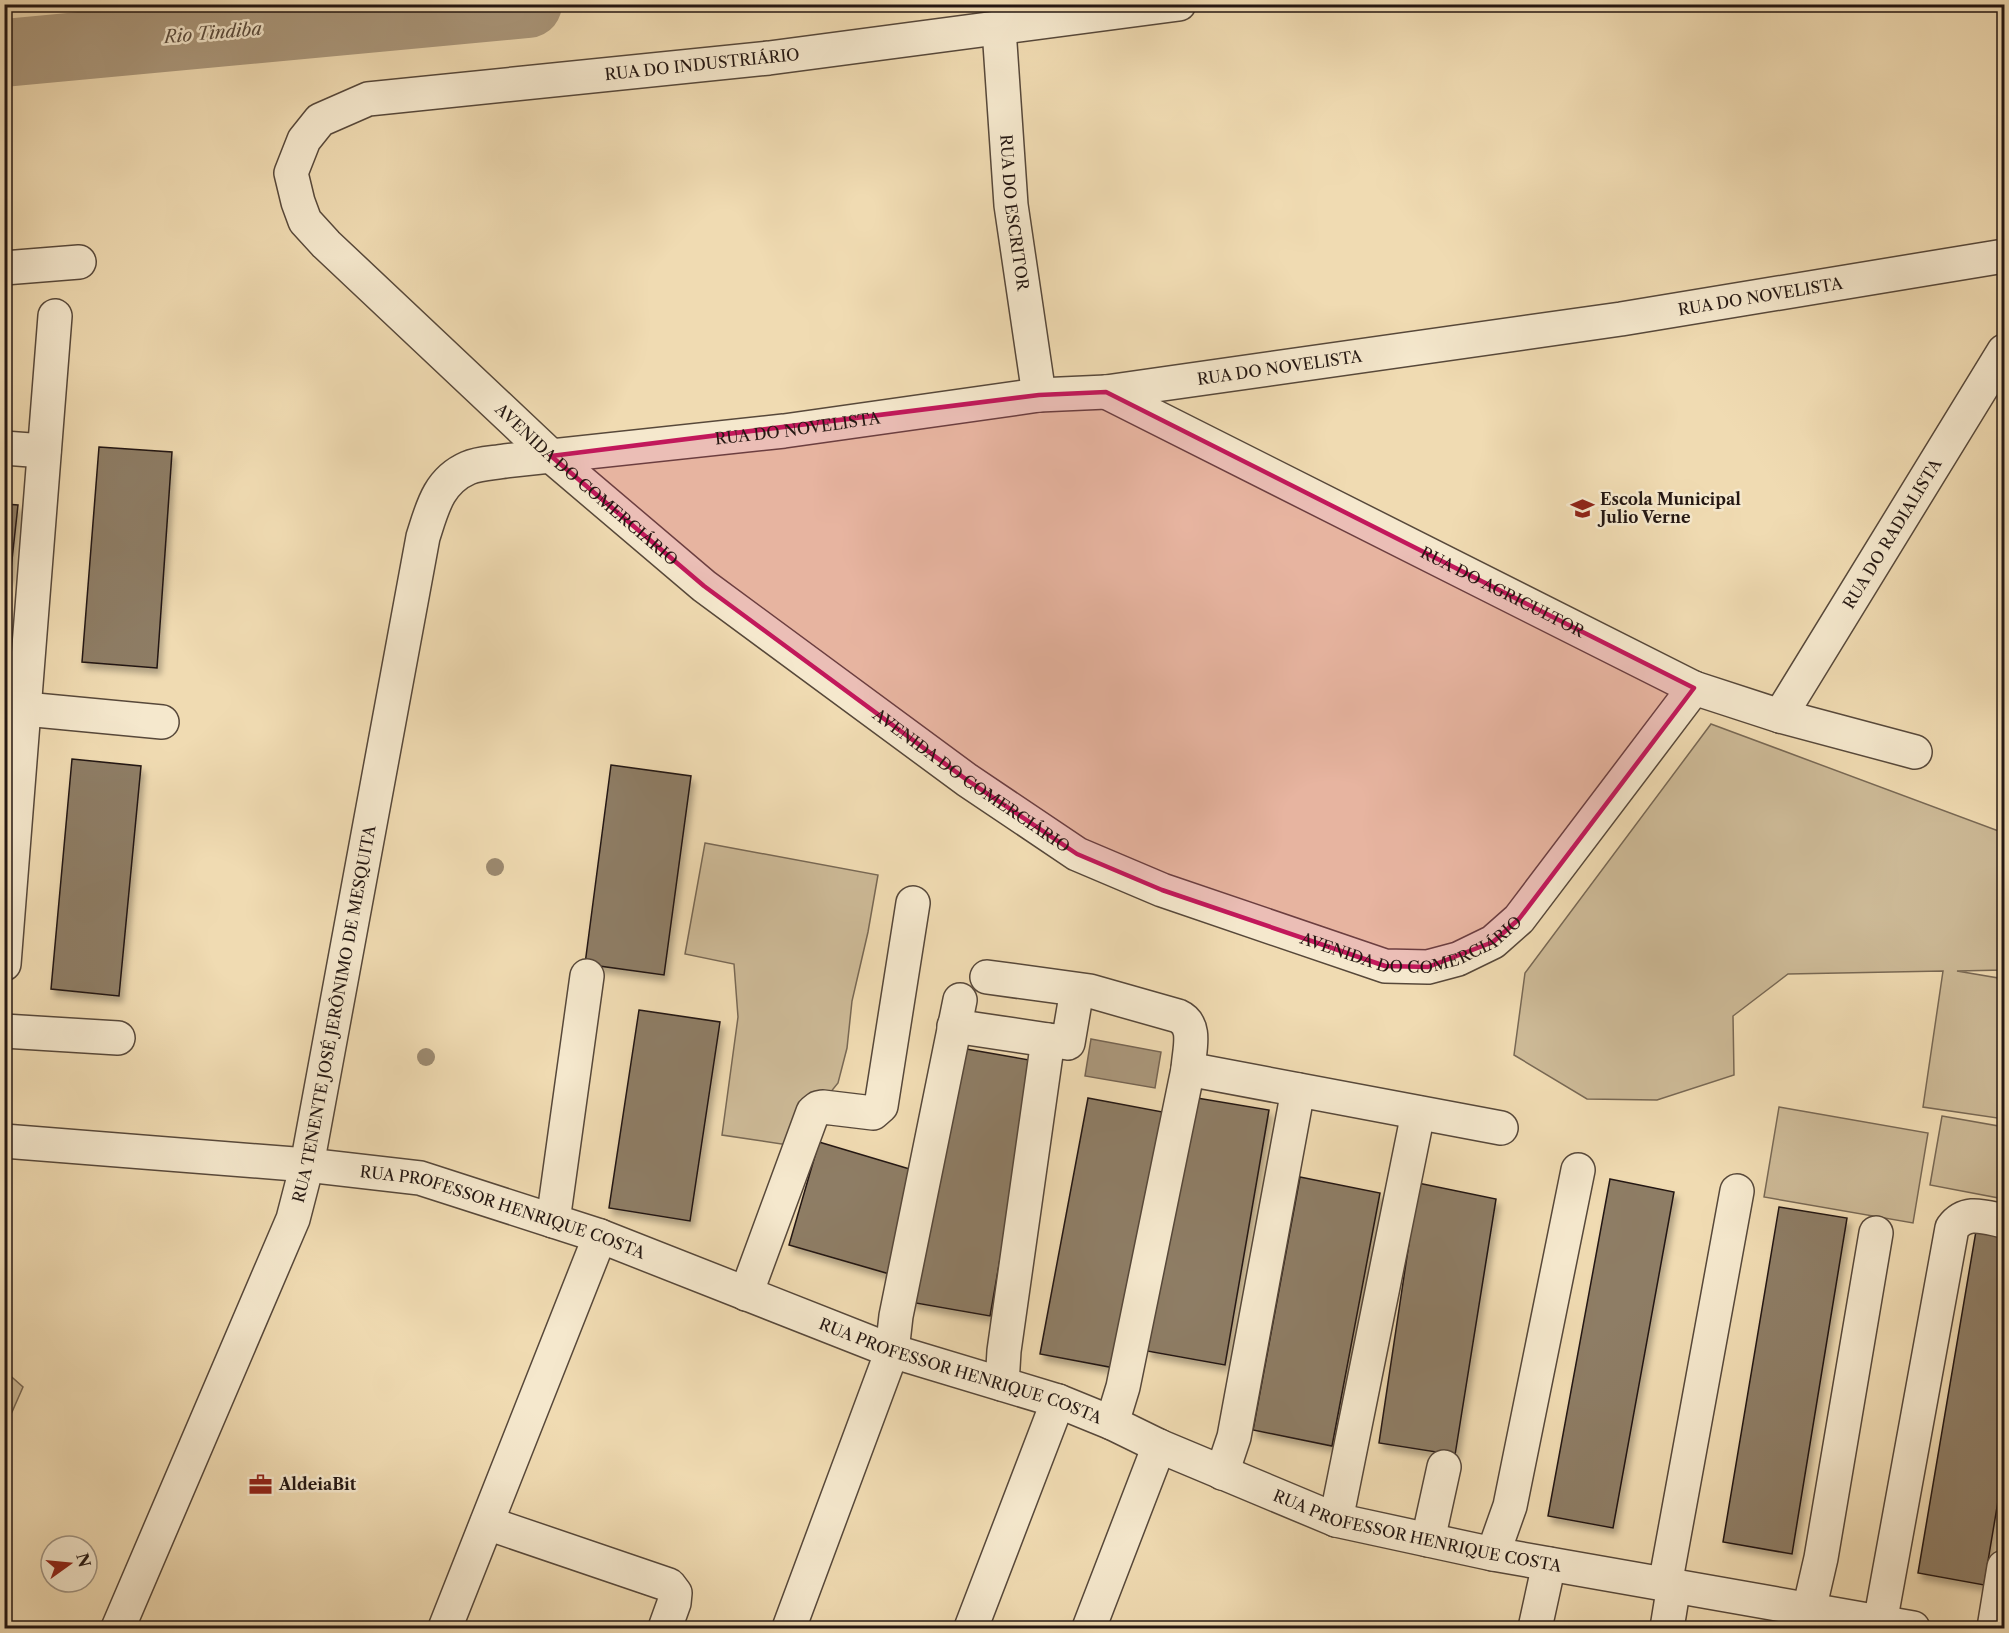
<svg xmlns="http://www.w3.org/2000/svg" width="2009" height="1633" font-family="'Libre Caslon Text',serif">
  <defs>
    <filter id="shadow"><feDropShadow dx="3.5" dy="6" stdDeviation="3" flood-color="#0004"/></filter>
  </defs>
  <rect width="100%" height="100%" fill="#f0dbb2"/>
  <filter id="stains"><feTurbulence type="fractalNoise" baseFrequency=".00333" numOctaves="4"/><feColorMatrix values="0 0 0 0 .2 0 0 0 0 .09 0 0 0 0 .02 0 0 0 .5 -.17"/></filter>
  <radialGradient id="worn" r=".72"><stop offset=".6" stop-color="#630" stop-opacity="0"/><stop offset="1" stop-color="#630" stop-opacity=".3"/></radialGradient>
  <g fill="#cdba97" stroke="#786854" stroke-width="1.5">
    <polygon points="1711,724 2004,833 2004,970 1957,971 2004,979 2004,1119 1923,1107 1943,971 1788,974 1733,1016 1734,1075 1657,1100 1587,1099 1514,1055 1525,973"/>
    <polygon points="705,843 878,875 868,932 852,1001 847,1048 838,1083 788,1145 722,1135 738,1017 734,964 685,954"/>
    <polygon points="1779,1107 1928,1133 1913,1223 1764,1197"/>
    <polygon points="1942,1116 2004,1127 2004,1199 1930,1185"/>
    <polygon points="5,1371 23,1387 5,1428"/>
  </g>
  <polygon fill="#ab987c" stroke="#756452" stroke-width="1.5" points="1091,1039 1161,1052 1155,1088 1085,1076"/>
  <g fill="none" stroke-linecap="round" stroke-linejoin="round">
    <polyline stroke="#ab987c" stroke-width="68" points="4,53 528,4"/>
  </g>
  <g fill="#8e7d65" stroke="#241712" stroke-width="1.5" filter="url(#shadow)">
    <polygon points="99,447 172,452 157,668 82,662"/>
    <polygon points="4,504 18,505 10,578 4,577"/>
    <polygon points="72,759 141,766 119,996 51,989"/>
    <polygon points="611,765 691,776 664,975 585,964"/>
    <polygon points="639,1010 720,1022 690,1221 609,1208"/>
    <polygon points="955,1047 1035,1061 990,1316 910,1302"/>
    <polygon points="1191,1097 1269,1110 1225,1365 1147,1351"/>
    <polygon points="1088,1098 1168,1113 1120,1369 1040,1354"/>
    <polygon points="819,1142 923,1173 893,1275 789,1245"/>
    <polygon points="1300,1177 1380,1193 1332,1446 1253,1430"/>
    <polygon points="1610,1179 1674,1192 1613,1528 1548,1516"/>
    <polygon points="1418,1183 1496,1199 1455,1455 1379,1443"/>
    <polygon points="1779,1207 1847,1218 1792,1554 1723,1542"/>
    <polygon points="1976,1231 2004,1236 2004,1465 1984,1585 1918,1573"/>
  </g>
  <g fill="none" stroke-linecap="round" stroke-linejoin="round">
    <defs>
      <g id="minor">
        <path id="s1" d="M1179,4l-410,54 -401,41 -48,21 -16,20 -13,33 7,29 7,19 21,23 225,212 153,130 263,194 110,74 85,36 223,76 43,1 30,-8 35,-17 26,-23 175,-231"/>
        <path id="s2" d="M999,29l12,176 28,190"/>
        <polyline points="4,268 79,262"/>
        <path id="s3" d="M1106,392l588,296 86,28 135,36"/>
        <polyline points="4,448 44,451"/>
        <polyline points="25,709 162,722"/>
        <path id="s4" d="M1780,716l224,-365"/>
        <polyline points="4,964 55,316"/>
        <path d="M987,977l103,14 88,25c20,9 11,34 10,53"/>
        <polyline points="954,1026 1068,1043 1077,990"/>
        <polyline points="4,1031 118,1038"/>
        <path id="s5" d="M4,1141l303,24 113,13 180,58 292,115 166,50 54,22 47,23 177,74 157,34 420,74"/>
        <polyline points="553,1221 587,976"/>
        <polyline points="746,1294 813,1112 818,1108 823,1107 873,1113 881,1106 913,903"/>
        <polyline points="1002,1384 1004,1351 1048,1040"/>
        <polyline points="1112,1423 1123,1387 1188,1069 1501,1128"/>
        <polyline points="1222,1473 1234,1437 1298,1090"/>
        <polyline points="1336,1520 1418,1113"/>
        <polyline points="487,1523 669,1585 675,1593 674,1603 665,1628"/>
        <polyline points="1428,1540 1444,1467"/>
        <polyline points="1493,1554 1510,1506 1578,1170"/>
        <polyline points="1665,1585 1737,1191"/>
        <polyline points="1809,1610 1821,1558 1876,1233"/>
        <path d="M1880,1623l72,-395c14,-19 32,-11 52,-7"/>
        <path id="s6" d="M118,1628l175,-409 14,-54 116,-628c9,-28 15,-56 45,-69 11,-5 26,-5 37,-7l279,-30 255,-36 67,-3 515,-73 383,-63"/>
        <polyline points="445,1628 600,1236"/>
        <polyline points="789,1628 892,1351 896,1316 960,1000"/>
        <polyline points="971,1628 1058,1401"/>
        <polyline points="1089,1628 1159,1446"/>
        <polyline points="1535,1628 1549,1564"/>
        <polyline points="1667,1628 1674,1585"/>
        <polyline points="1994,1628 2004,1567"/>
      </g>
    </defs>
    <use href="#minor" stroke="#57483a" stroke-width="36"/>
    <use href="#minor" stroke="#f5e8cd" stroke-width="33"/>
  </g>
  <g fill="#9c8a70">
    <circle cx="495" cy="867" r="9"/>
    <circle cx="426" cy="1057" r="9"/>
  </g>
  <path fill="#c2185b" fill-opacity="0.2" stroke="#c2185b" stroke-width="4.5" stroke-linejoin="round" d="M1106,392l588,296 -175,231 -26,23 -65,25 -43,-1 -223,-76 -85,-36 -110,-74 -263,-194 -153,-130 488,-61z"/>
  <defs>
    <symbol id="school-bare" viewBox="-9 -9 18 18"><path d="M0-5L7-2L0 1L-7-2ZM-4 1L0 2.5L4 1V4Q0 6-4 4Z" fill="#8f2418" stroke="#f5e8cd" stroke-width="2.5" paint-order="stroke"/></symbol>
    <symbol id="office-bare" viewBox="-9 -9 18 18"><path d="M-6-3h4V-5.5h4V-3h4V5H-6ZM-1-4.5V-3h2v-1.5ZM-6 0V1H6V0Z" fill="#8f2418" stroke="#f5e8cd" stroke-width="2.5" paint-order="stroke"/></symbol>
  </defs>
  <g fill-rule="evenodd">
    <use href="#school-bare" x="1566" y="492" width="33" height="33"/>
    <use href="#office-bare" x="244" y="1468" width="33" height="33"/>
  </g>
  <g text-anchor="middle" stroke-width="5" stroke-linejoin="round" paint-order="stroke">
    <g font-size="16" fill="#241712" stroke="#f5e8cd">
      <text transform="translate(702 64) rotate(-6)" y="6">RUA DO INDUSTRIÁRIO</text>
      <text dy="6" stroke="none"><textPath href="#s2" startOffset="184">RUA DO ESCRITOR</textPath></text>
      <text dy="6" stroke="none"><textPath href="#s6" startOffset="2529">RUA DO NOVELISTA</textPath></text>
      <text dy="6" stroke="none"><textPath href="#s6" startOffset="2043">RUA DO NOVELISTA</textPath></text>
      <text dy="6" stroke="none"><textPath href="#s6" startOffset="1557">RUA DO NOVELISTA</textPath></text>
      <text dy="6" stroke="none"><textPath href="#s1" startOffset="1366">AVENIDA DO COMERCIÁRIO</textPath></text>
      <text dy="6" stroke="none"><textPath href="#s4" startOffset="214">RUA DO RADIALISTA</textPath></text>
      <text dy="6" stroke="none"><textPath href="#s3" startOffset="444">RUA DO AGRICULTOR</textPath></text>
      <text dy="6" stroke="none"><textPath href="#s1" startOffset="1852">AVENIDA DO COMERCIÁRIO</textPath></text>
      <text dy="6" stroke="none"><textPath href="#s1" startOffset="2338">AVENIDA DO COMERCIÁRIO</textPath></text>
      <text dy="6" stroke="none"><textPath href="#s6" startOffset="654">RUA TENENTE JOSÉ JERÔNIMO DE MESQUITA</textPath></text>
      <text dy="6" stroke="none"><textPath href="#s5" startOffset="506">RUA PROFESSOR HENRIQUE COSTA</textPath></text>
      <text dy="6" stroke="none"><textPath href="#s5" startOffset="992">RUA PROFESSOR HENRIQUE COSTA</textPath></text>
      <text dy="6" stroke="none"><textPath href="#s5" startOffset="1478">RUA PROFESSOR HENRIQUE COSTA</textPath></text>
    </g>
    <g font-size="16" font-weight="bold" fill="#241712" stroke="#f5e8cd" text-anchor="start">
      <text x="1600" y="505">Escola Municipal<tspan x="1600" dy="18">Julio Verne</tspan></text>
      <text x="279" y="1490">AldeiaBit</text>
    </g>
    <g font-size="18" font-style="italic" fill="#5a4b3c" stroke="#f5e8cd">
      <text transform="translate(213 33) rotate(-5)" y="6">Rio Tindiba</text>
    </g>
  </g>
  <rect width="2009" height="1633" fill="none" stroke="#f0dbb2" stroke-width="24"/>
  <rect x="6" y="6" width="1997" height="1621" fill="none" stroke="#241712" stroke-width="3"/>
  <rect x="12" y="12" width="1985" height="1609" fill="none" stroke="#241712" stroke-width="1.5"/>
  <g transform="translate(69 1564) rotate(75)"><circle r="28" fill="#f5e8cd" stroke="#a19482" stroke-width="1.5"/>
  <path d="M0-4.5L10 22L0 15L-10 22Z" fill="#8f2418"/>
  <text y="-9" font-size="16" font-weight="bold" text-anchor="middle" fill="#241712">N</text>
  </g>
  <rect width="100%" height="100%" filter="url(#stains)"/>
  <rect width="100%" height="100%" fill="url(#worn)"/>
</svg>
